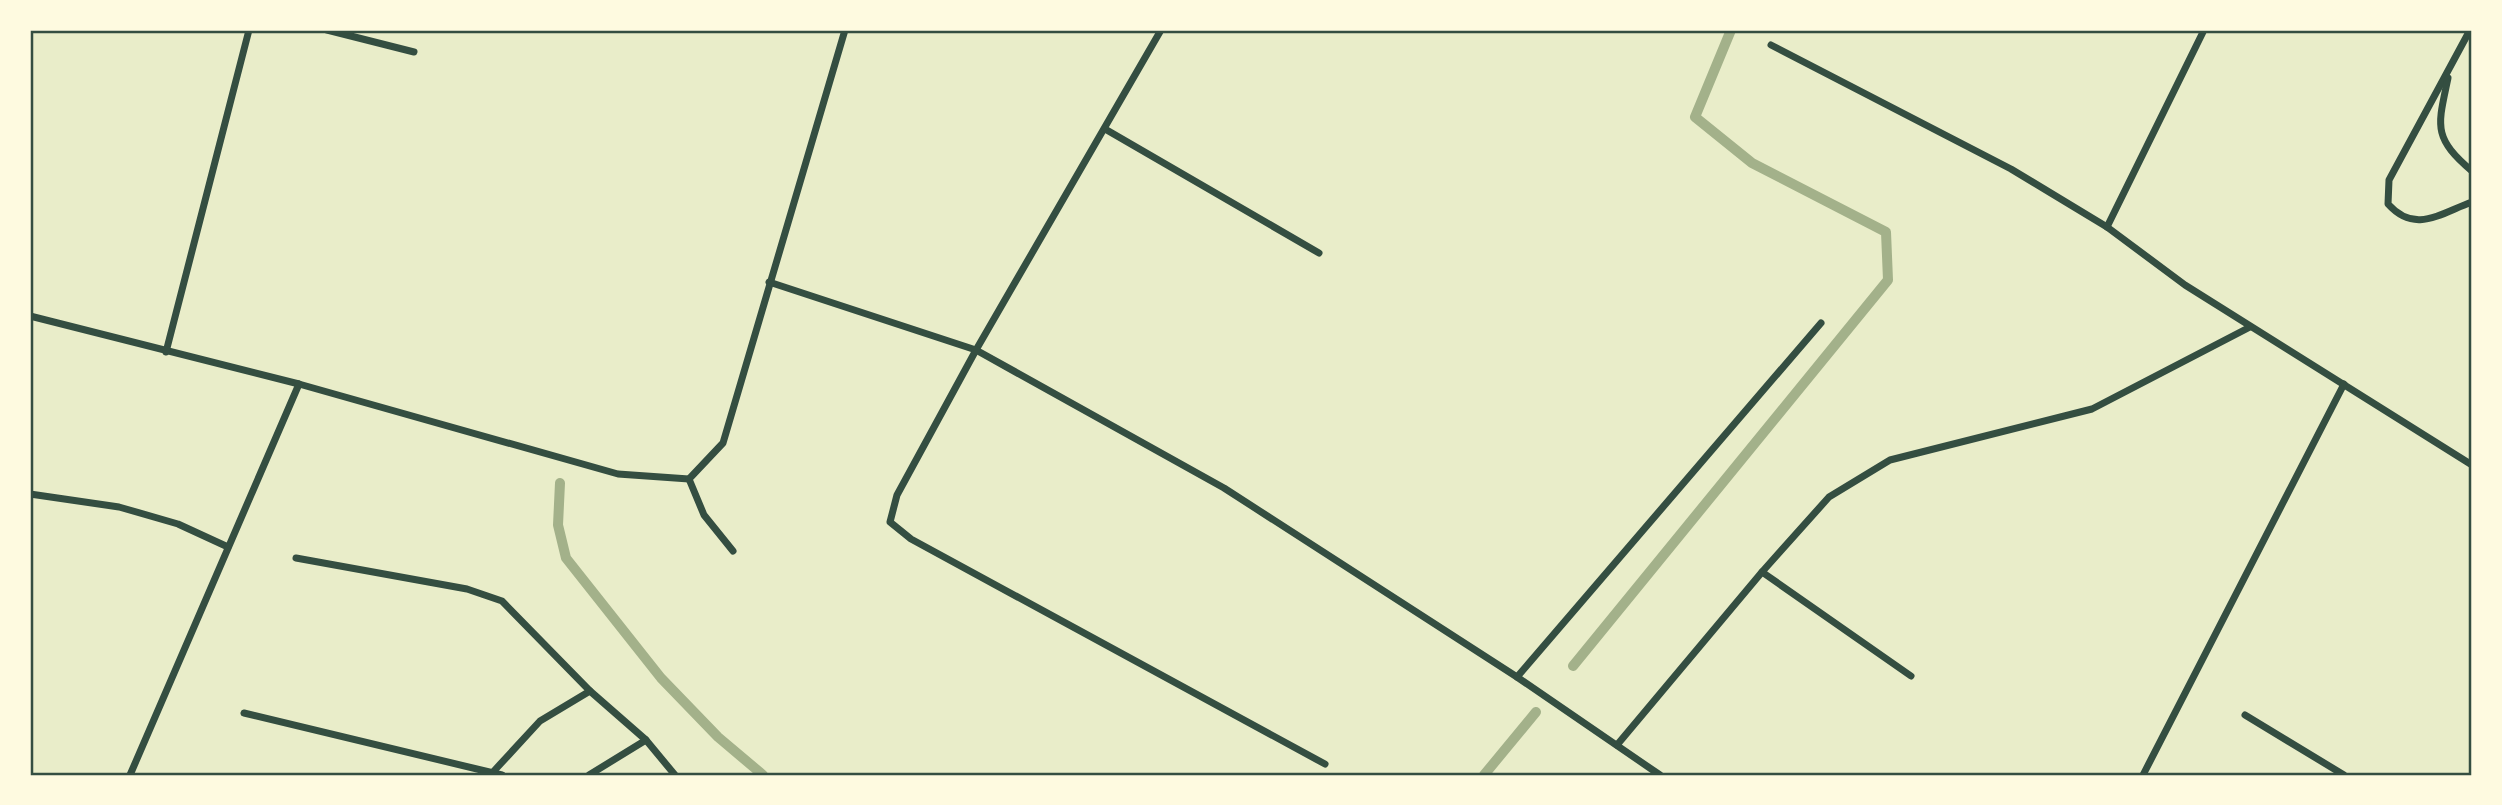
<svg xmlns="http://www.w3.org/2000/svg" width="2502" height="805" font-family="'Archivo Narrow',sans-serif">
  <rect width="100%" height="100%" fill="#e9edc9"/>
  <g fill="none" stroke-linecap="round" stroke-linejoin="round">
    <g stroke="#a3b18a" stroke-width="10">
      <polyline points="560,483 558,525 566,558 661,678 718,737 763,775"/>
      <polyline points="1573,666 1888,280 1886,232 1752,163 1695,117 1731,30"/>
      <polyline points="1484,775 1536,712"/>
    </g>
    <g stroke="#344e41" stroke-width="7">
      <polyline points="327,30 414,52"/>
      <polyline points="1161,30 976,350 897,495 890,522 911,539 1325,764"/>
      <path d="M2470,30l-81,150 -1,24c27,30 51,10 84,-2"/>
      <polyline points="1771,45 2011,169 2107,227 2185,285 2472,465"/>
      <path d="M2448,78c-10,48 -16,59 24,93"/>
      <polyline points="1105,129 1319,253"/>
      <polyline points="2107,227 2204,30"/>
      <polyline points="769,282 976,350 1224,488 1517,677 1660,775"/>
      <polyline points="30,316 299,384 618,474 689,479 723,443 845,30"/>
      <polyline points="166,352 249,30"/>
      <polyline points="689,479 704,515 733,551"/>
      <polyline points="30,494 119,507 178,524 228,547"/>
      <polyline points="296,558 467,589 502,601 590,691 646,740 675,775"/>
      <polyline points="1762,572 1911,676"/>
      <polyline points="1517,677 1821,323"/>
      <polyline points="244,713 502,775"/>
      <polyline points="2245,715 2344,775"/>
      <polyline points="1617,745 1762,572 1829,497 1890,460 2092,409 2250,327"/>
      <polyline points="493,772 540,721 590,691"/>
      <polyline points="130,775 299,384"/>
      <polyline points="589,775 646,740"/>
      <polyline points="2143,775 2344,384"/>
    </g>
  </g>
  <rect width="2502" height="805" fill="none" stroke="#fefae0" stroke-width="63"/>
  <rect x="32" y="32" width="2438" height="742" fill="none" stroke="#344e41" stroke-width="2.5"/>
</svg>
